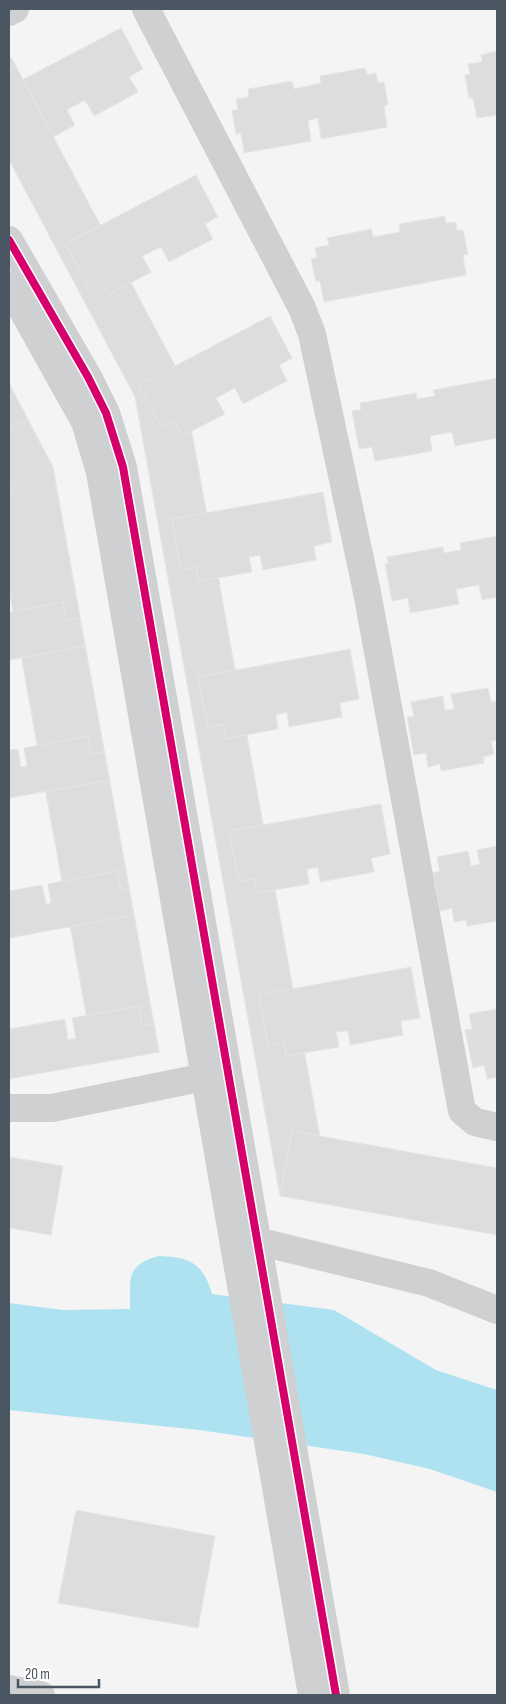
<svg xmlns="http://www.w3.org/2000/svg" width="506" height="1704" font-family="'Sofia Sans Condensed',sans-serif">
  <rect width="100%" height="100%" fill="#f4f4f4"/>
  <path fill="#aee2f0" d="M159,1256c31,1 44,7 53,38l122,16 102,60 61,20v102l-67,-23 -66,-15 -165,-24 -190,-20v-107l54,7 67,-1c1,-29 -6,-44 29,-53z"/>
  <g fill="#ddddde" stroke="#e5e6e7">
    <polygon points="121,28 143,69 129,77 138,92 94,116 85,100 67,110 75,125 33,148 25,132 12,139 9,132 9,87"/>
    <polygon points="497,51 497,115 477,118 473,98 469,98 465,75 470,74 468,64 482,62 481,55"/>
    <polygon points="11,57 179,373 184,388 329,1187 280,1196 135,397 9,160 9,58"/>
    <polygon points="365,68 367,75 376,73 378,83 384,82 388,105 384,106 387,127 321,139 318,118 308,120 311,141 244,153 241,133 236,134 232,110 238,110 236,99 249,97 248,89 292,81 294,89 321,83 320,76"/>
    <polygon points="196,175 218,217 205,224 213,239 169,262 161,247 142,256 151,272 108,295 100,279 88,285 65,244"/>
    <polygon points="445,216 446,223 456,222 457,231 463,230 468,254 463,255 466,275 324,302 320,281 316,282 311,259 317,258 315,248 329,245 327,238 371,229 373,237 400,232 399,224"/>
    <polygon points="270,316 292,358 279,365 287,381 243,404 235,388 216,398 225,414 182,436 174,420 161,427 139,385"/>
    <polygon points="497,378 497,438 455,446 452,432 430,436 432,451 375,461 372,447 359,449 352,411 361,410 360,403 416,393 417,399 435,396 433,390"/>
    <polygon points="9,383 53,467 159,1052 95,1063 9,590"/>
    <polygon points="27,419 53,467 9,490 9,428"/>
    <polygon points="323,492 332,542 314,546 316,560 263,570 260,555 249,557 252,572 199,581 196,567 181,570 172,519"/>
    <polygon points="497,536 497,597 482,600 479,585 456,589 459,604 410,613 408,598 392,601 385,564 388,563 387,557 443,547 444,553 461,550 460,543"/>
    <polygon points="63,602 66,621 80,618 85,646 9,660 9,612"/>
    <polygon points="350,649 359,699 340,703 342,717 289,727 287,712 276,715 278,729 225,739 223,724 208,727 198,677"/>
    <polygon points="488,688 491,702 497,701 497,740 491,741 494,754 483,757 484,763 441,771 440,764 428,767 426,753 414,755 407,717 414,716 411,702 443,696 445,710 454,709 451,694"/>
    <polygon points="88,736 91,754 104,752 110,780 9,798 9,750 18,749 21,767 27,766 24,748"/>
    <polygon points="381,804 390,854 371,858 374,872 320,882 318,867 307,869 309,884 257,893 254,879 239,882 229,831"/>
    <polygon points="497,846 497,921 467,926 466,920 454,922 452,908 440,911 433,873 440,871 437,857 468,851 471,866 480,864 477,850"/>
    <polygon points="117,871 121,890 129,889 134,915 9,938 9,891 42,885 46,904 51,903 48,884"/>
    <polygon points="411,967 420,1018 401,1021 403,1035 350,1045 348,1031 336,1032 339,1047 286,1056 284,1042 268,1045 259,995"/>
    <polygon points="139,1006 142,1026 154,1024 159,1052 9,1079 9,1029 65,1019 68,1040 76,1038 72,1018"/>
    <polygon points="497,1009 497,1077 487,1079 484,1065 473,1068 465,1030 472,1029 469,1014"/>
    <polygon points="292,1131 497,1168 497,1235 280,1196"/>
    <polygon points="9,1157 63,1166 51,1235 9,1228"/>
    <polygon points="76,1510 215,1536 198,1628 58,1603"/>
  </g>
  <g fill="none" stroke-linecap="round" stroke-linejoin="round">
    <g stroke="#ced0d2" stroke-width="28">
      <polyline points="146,9 302,308 312,334 367,592 462,1111 475,1122 497,1127"/>
      <polyline points="9,12 15,9"/>
      <polyline points="9,240 88,377 106,413 123,467 336,1695"/>
      <polyline points="9,286 85,422 100,472 312,1695"/>
      <polyline points="9,1108 52,1108 205,1077"/>
      <polyline points="257,1241 429,1283 497,1310"/>
      <polyline points="9,1689 41,1695"/>
    </g>
    <defs>
      <polyline id="cycleway" points="9,240 88,377 106,413 123,467 336,1695"/>
    </defs>
    <use href="#cycleway" stroke="#fff" stroke-width="11"/>
    <use href="#cycleway" stroke="#d6006c" stroke-width="8"/>
  </g>
  <rect width="506" height="1704" fill="none" stroke="#4a5661" stroke-width="20"/>
  <path d="M18 1679v8h81v-8" fill="none" stroke="#4a5661" stroke-width="2.5"/>
  <text x="25" y="1679" font-size="15" fill="#4a5661" stroke="#ffffff" stroke-width="4" paint-order="stroke">20 m</text>
</svg>
